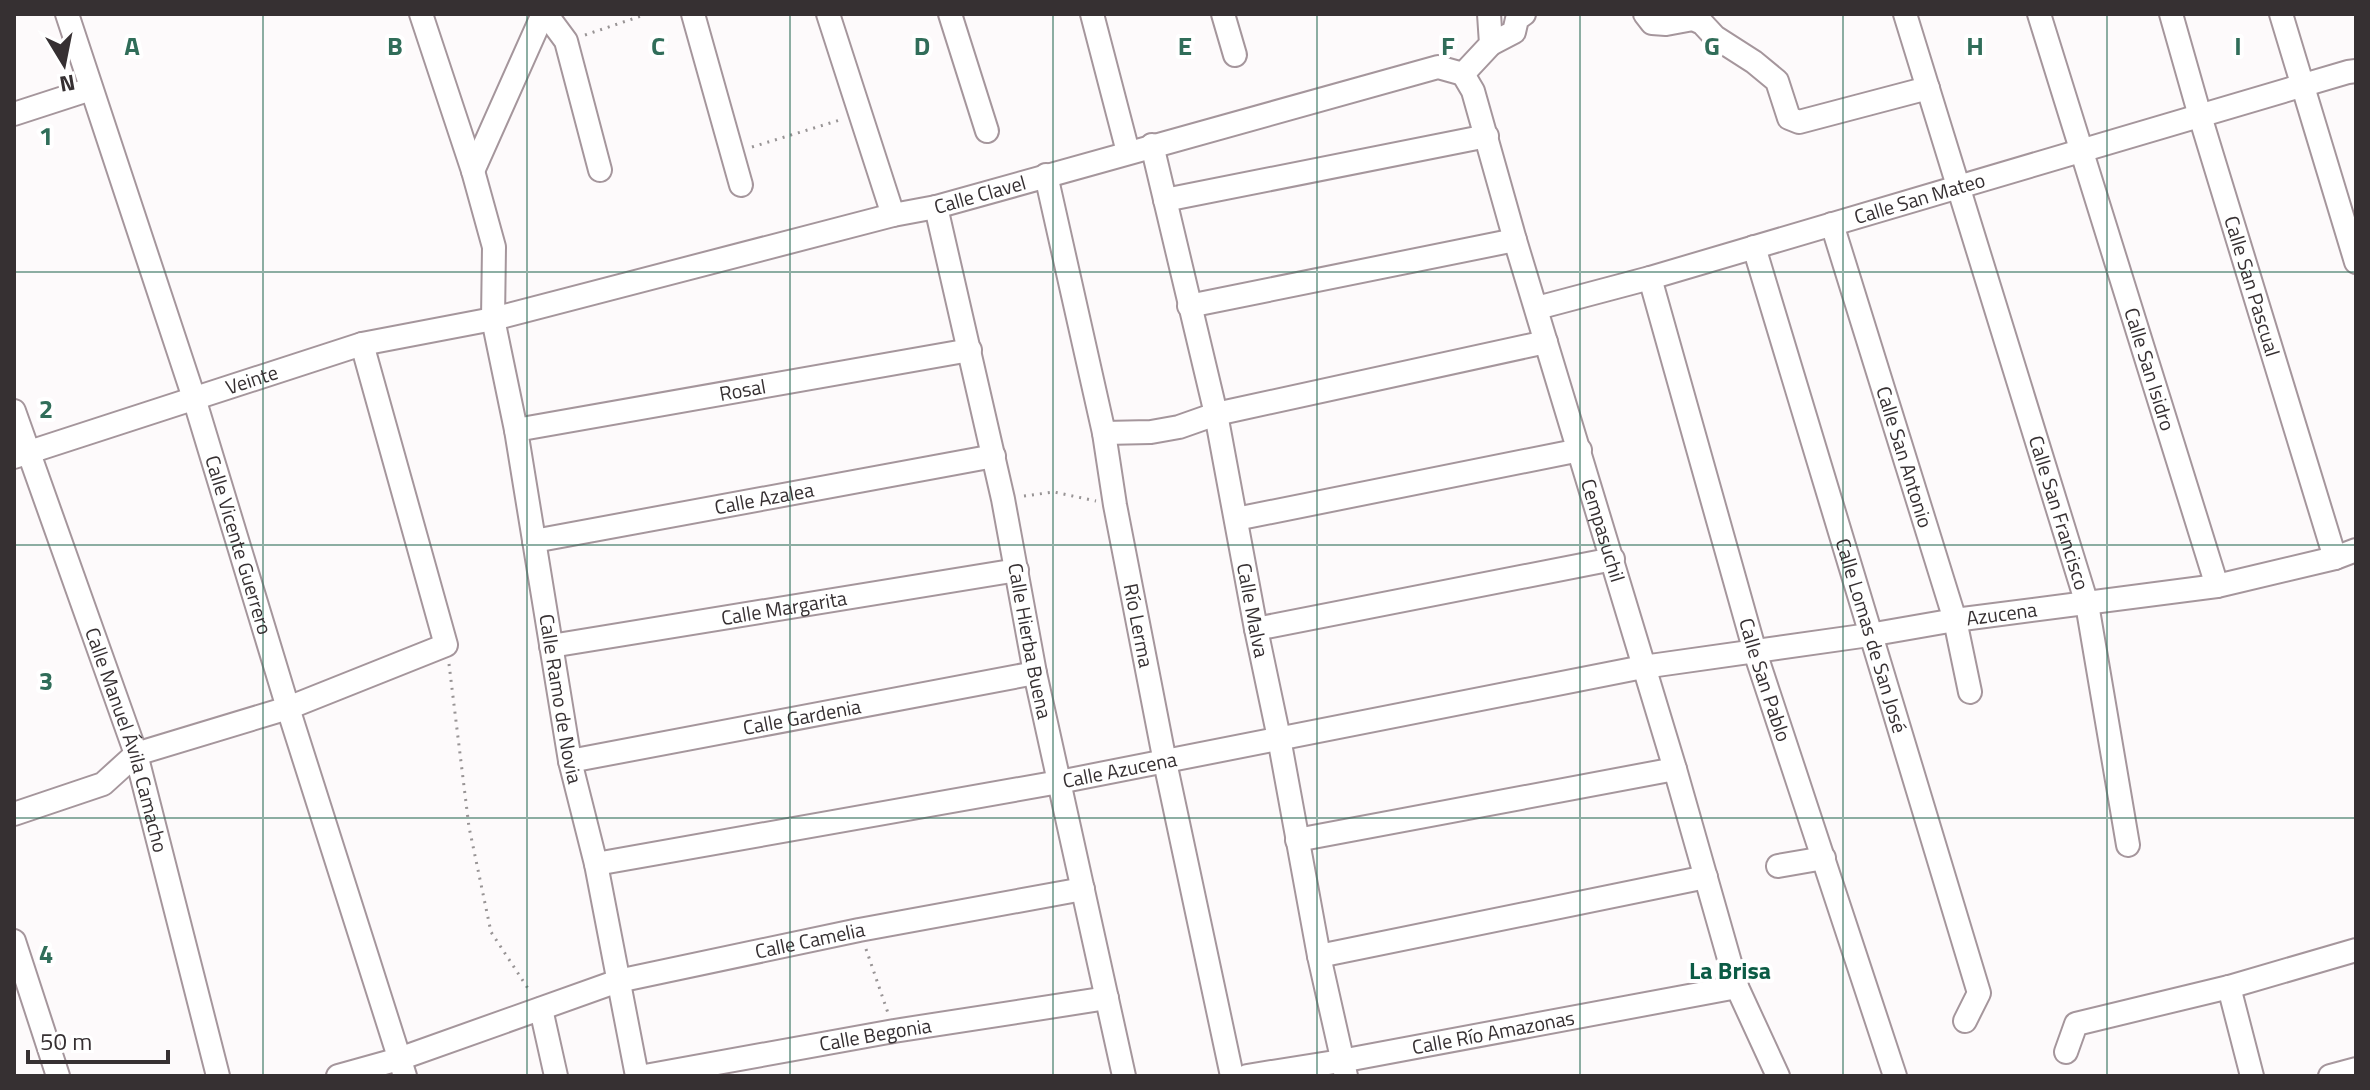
<svg xmlns="http://www.w3.org/2000/svg" width="2370" height="1090" font-family="'Titillium Web',sans-serif">
  <rect width="100%" height="100%" fill="#fdfafb"/>
  <g fill="none" stroke-linecap="round" stroke-linejoin="round">
    <defs>
      <g id="minor">
        <path id="s1" d="M67,14l127,384 94,310 117,368"/>
        <path id="s2" d="M421,14l52,157 21,76 -1,72 23,111 54,331 26,103 41,212"/>
        <polyline points="546,14 566,41 600,170"/>
        <polyline points="693,14 741,185"/>
        <polyline points="828,14 893,215"/>
        <polyline points="950,14 987,131"/>
        <polyline points="1092,14 1128,152"/>
        <polyline points="1223,14 1235,55"/>
        <polyline points="1645,14 1652,23 1666,24 1693,19 1702,23 1715,37 1754,62 1777,81 1789,118 1799,122 1928,88"/>
        <path id="s3" d="M1905,14l182,590 41,241"/>
        <path id="s4" d="M2039,14l178,572"/>
        <path id="s5" d="M2171,14l29,102 135,442"/>
        <polyline points="2281,14 2356,262"/>
        <polyline points="1491,44 1514,32 1517,19 1524,14"/>
        <path id="s6" d="M1463,74l10,17 42,149 160,529 62,218 41,89"/>
        <polyline points="1463,74 1491,44 1489,14"/>
        <polyline points="14,114 91,89"/>
        <path id="s7" d="M1152,145l64,269 40,215 23,109 40,218 27,120"/>
        <polyline points="473,171 543,14"/>
        <path id="s8" d="M1046,175l58,258 11,72 50,257 67,314"/>
        <polyline points="1165,200 1487,136"/>
        <path id="s9" d="M936,207l67,292 32,174 89,403"/>
        <path id="s10" d="M1832,224l123,396 15,72"/>
        <path id="s11" d="M1754,247l225,746 -14,28"/>
        <path id="s12" d="M1650,278l105,374 140,424"/>
        <polyline points="1189,306 1515,240"/>
        <path id="s13" d="M1537,308l113,-30 698,-206 8,-1"/>
        <path id="s14" d="M14,411l122,343 82,322"/>
        <path id="s15" d="M516,430l454,-80"/>
        <polyline points="1104,433 1151,432 1179,427 1216,414 1546,342"/>
        <path id="s16" d="M14,457l348,-113 131,-25 400,-104 43,-8 502,-140 25,7"/>
        <polyline points="1236,519 1580,450"/>
        <path id="s17" d="M534,541l460,-85"/>
        <polyline points="1256,629 1613,559"/>
        <path id="s18" d="M551,646l466,-76"/>
        <path id="s19" d="M570,761l465,-88"/>
        <polyline points="14,814 103,784 136,754 288,708 446,645 362,344"/>
        <polyline points="1297,840 1675,769"/>
        <path id="s20" d="M596,864l463,-82 584,-115 226,-32 86,-15 262,-34 118,-28 21,-8"/>
        <polyline points="1778,866 1824,858"/>
        <polyline points="14,941 58,1076"/>
        <polyline points="1319,956 1706,877"/>
        <polyline points="2229,987 2252,1076"/>
        <polyline points="541,1009 556,1076"/>
        <polyline points="2066,1052 2076,1024 2229,987 2356,950"/>
        <path id="s21" d="M338,1076l61,-17 219,-78 241,-51 224,-41"/>
        <path id="s22" d="M645,1076l249,-45 213,-33"/>
        <path id="s23" d="M1247,1076l94,-15 396,-74"/>
        <polyline points="2330,1076 2356,1069"/>
      </g>
    </defs>
    <use href="#minor" stroke="#a5969c" stroke-width="26"/>
    <g stroke="#989495" stroke-width="3" stroke-dasharray="2 6" stroke-linecap="butt">
      <polyline points="585,35 647,14"/>
      <polyline points="752,147 840,120"/>
      <polyline points="1024,496 1054,492 1096,501"/>
      <polyline points="449,664 469,827 491,932 529,990"/>
      <polyline points="866,949 888,1013"/>
    </g>
    <use href="#minor" stroke="#fff" stroke-width="22"/>
  </g>
  <path fill="none" stroke="#306d59" stroke-width="2" stroke-opacity="0.55" d="M263,14v1062M527,14v1062M790,14v1062M1053,14v1062M1317,14v1062M1580,14v1062M1843,14v1062M2107,14v1062M14,272h2342M14,545h2342M14,818h2342"/>
  <g text-anchor="middle" stroke-width="8" stroke-linejoin="round" paint-order="stroke">
    <g font-size="20" fill="#363032" stroke="#fff">
      <text dy="7" stroke="none"><textPath href="#s16" startOffset="1002">Calle Clavel</textPath></text>
      <text dy="7" stroke="none"><textPath href="#s13" startOffset="398">Calle San Mateo</textPath></text>
      <text dy="7" stroke="none"><textPath href="#s5" startOffset="284">Calle San Pascual</textPath></text>
      <text dy="7" stroke="none"><textPath href="#s4" startOffset="372">Calle San Isidro</textPath></text>
      <text dy="7" stroke="none"><textPath href="#s16" startOffset="250">Veinte</textPath></text>
      <text dy="7" stroke="none"><textPath href="#s15" startOffset="230">Rosal</textPath></text>
      <text dy="7" stroke="none"><textPath href="#s10" startOffset="244">Calle San Antonio</textPath></text>
      <text dy="7" stroke="none"><textPath href="#s17" startOffset="234">Calle Azalea</textPath></text>
      <text dy="7" stroke="none"><textPath href="#s3" startOffset="522">Calle San Francisco</textPath></text>
      <text dy="7" stroke="none"><textPath href="#s6" startOffset="478">Cempasuchil</textPath></text>
      <text dy="7" stroke="none"><textPath href="#s1" startOffset="558">Calle Vicente Guerrero</textPath></text>
      <text dy="7" stroke="none"><textPath href="#s18" startOffset="236">Calle Margarita</textPath></text>
      <text dy="7" stroke="none"><textPath href="#s7" startOffset="476">Calle Malva</textPath></text>
      <text dy="7" stroke="none"><textPath href="#s20" startOffset="1428">Azucena</textPath></text>
      <text dy="7" stroke="none"><textPath href="#s8" startOffset="460">Río Lerma</textPath></text>
      <text dy="7" stroke="none"><textPath href="#s11" startOffset="406">Calle Lomas de San José</textPath></text>
      <text dy="7" stroke="none"><textPath href="#s9" startOffset="444">Calle Hierba Buena</textPath></text>
      <text dy="7" stroke="none"><textPath href="#s12" startOffset="418">Calle San Pablo</textPath></text>
      <text dy="7" stroke="none"><textPath href="#s2" startOffset="702">Calle Ramo de Novia</textPath></text>
      <text dy="7" stroke="none"><textPath href="#s19" startOffset="236">Calle Gardenia</textPath></text>
      <text dy="7" stroke="none"><textPath href="#s14" startOffset="348">Calle Manuel Ávila Camacho</textPath></text>
      <text dy="7" stroke="none"><textPath href="#s20" startOffset="532">Calle Azucena</textPath></text>
      <text dy="7" stroke="none"><textPath href="#s21" startOffset="492">Calle Camelia</textPath></text>
      <text dy="7" stroke="none"><textPath href="#s23" startOffset="250">Calle Río Amazonas</textPath></text>
      <text dy="7" stroke="none"><textPath href="#s22" startOffset="234">Calle Begonia</textPath></text>
    </g>
    <g font-size="24" font-weight="bold" fill="#0b5b45" stroke="#fff">
      <text x="1730" y="979">La Brisa</text>
    </g>
  </g>
  <g font-size="26" text-anchor="middle" font-weight="bold" fill="#306d59" stroke="#fff" stroke-width="8" stroke-linejoin="round" paint-order="stroke">
    <text x="132" y="55">A</text>
    <text x="395" y="55">B</text>
    <text x="658" y="55">C</text>
    <text x="922" y="55">D</text>
    <text x="1185" y="55">E</text>
    <text x="1448" y="55">F</text>
    <text x="1712" y="55">G</text>
    <text x="1975" y="55">H</text>
    <text x="2238" y="55">I</text>
    <text x="46" y="145">1</text>
    <text x="46" y="418">2</text>
    <text x="46" y="690">3</text>
    <text x="46" y="963">4</text>
  </g>
  <rect width="2370" height="1090" fill="none" stroke="#363032" stroke-width="32"/>
  <g transform="translate(64 64) rotate(170)" stroke="#ffffff" stroke-width="6" paint-order="stroke">
  <path d="M0-6L14 30L0 20L-14 30Z" fill="#363032"/>
  <text y="-12" font-size="22" font-weight="bold" text-anchor="middle" fill="#363032">N</text>
  </g>
  <path d="M28 1050v12h140v-12" fill="none" stroke="#363032" stroke-width="4"/>
  <text x="40" y="1050" font-size="24" fill="#363032" stroke="#ffffff" stroke-width="6" paint-order="stroke">50 m</text>
</svg>
